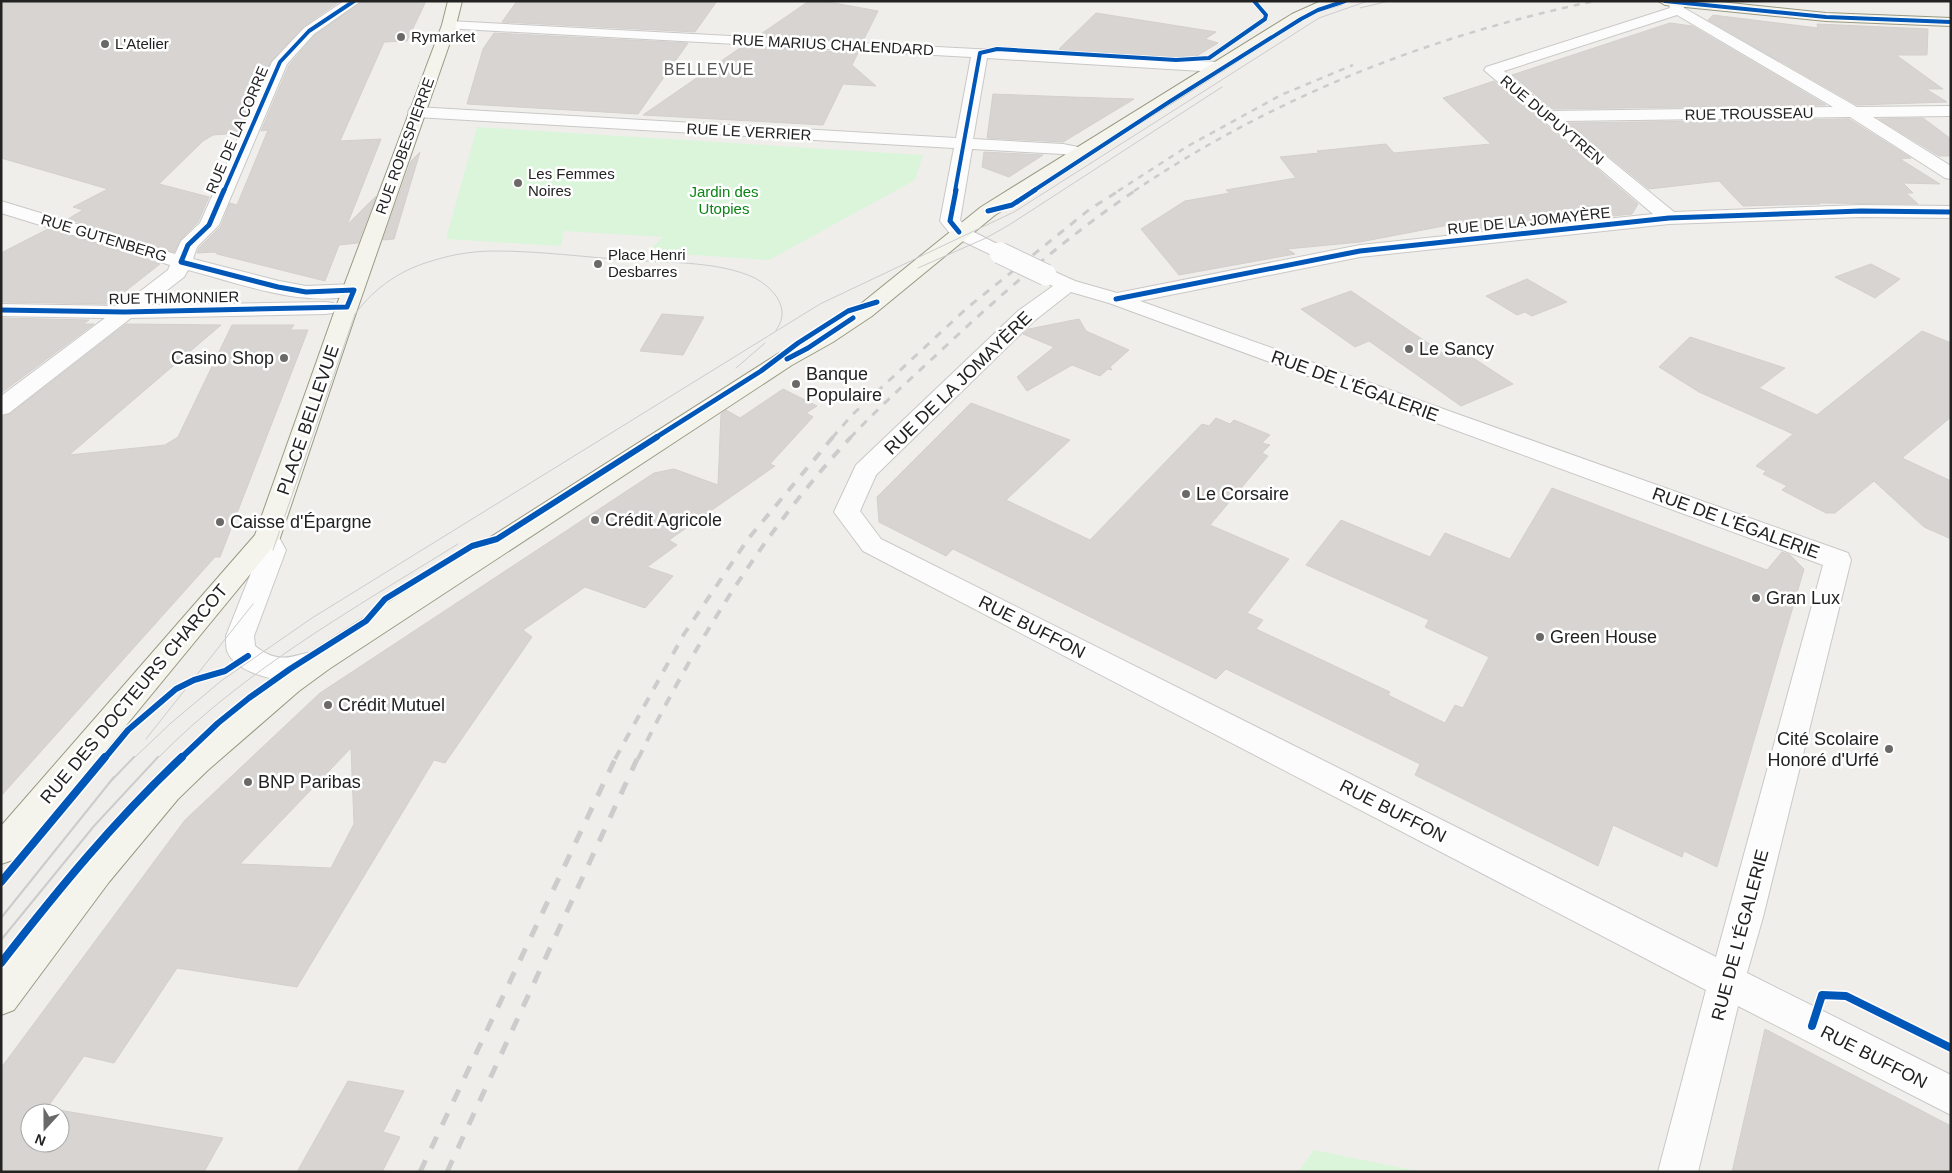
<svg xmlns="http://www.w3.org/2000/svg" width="1952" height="1173" font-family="Helvetica,sans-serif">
  <rect width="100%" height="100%" fill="#f0eeeb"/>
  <g fill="#daf5da">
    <polygon points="477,127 923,155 915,180 769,260 647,252 663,237 564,231 561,246 446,239"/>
    <polygon points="1314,1150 1422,1172 1298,1172"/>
  </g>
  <g fill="#d7d4d2" stroke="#d3d0cc" fill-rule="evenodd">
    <polygon points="1,1 340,1 303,27 271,61 238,133 213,135 203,141 159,184 209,197 198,222 180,240 174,252 68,219 83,210 73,207 108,189 1,158"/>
    <polygon points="363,1 426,1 407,41 384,42 340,141 381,139 347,225 376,196 358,243 339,245 325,281 217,254 215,252 197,253 199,248 221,226 230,203 237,205 268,130 261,131 289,65 315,35"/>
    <polygon points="517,1 717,1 695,32 502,22"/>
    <polygon points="809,1 823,1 878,11 863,41 758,36"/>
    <polygon points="1096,13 1216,32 1205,39 1218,43 1192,59 1077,53 1059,49"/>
    <polygon points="1713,15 1818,28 1817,24 1928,29 1927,55 1896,55 1943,89 1926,89 1947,102 1857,105 1708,20"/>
    <polygon points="1670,23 1692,26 1826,105 1552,109 1512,75"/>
    <polygon points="494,33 688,43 638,114 467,104 483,49"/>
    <polygon points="743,46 858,53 852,65 876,86 843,84 823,125 643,115"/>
    <polygon points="1494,81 1638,204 1632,214 1478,230 1475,220 1360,242 1287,249 1295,254 1179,275 1141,229 1185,201 1230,193 1226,190 1296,178 1280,157 1319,153 1317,151 1386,144 1394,153 1491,144 1443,98"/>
    <polygon points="993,94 1071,97 1134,99 1063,142 987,138"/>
    <polygon points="1923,118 1951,139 1951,156 1939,156 1879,119"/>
    <polygon points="1849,119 1911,158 1900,159 1940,184 1903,183 1913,193 1906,193 1918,204 1819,203 1820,204 1743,206 1719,181 1649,189 1568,123"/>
    <polygon points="420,152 394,239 383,240 411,161"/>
    <polygon points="984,152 1043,155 1009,177 982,167"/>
    <polygon points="48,229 160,264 109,304 1,302 1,253"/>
    <polygon points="1871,264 1900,279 1875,298 1835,277"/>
    <polygon points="1527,279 1567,302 1532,316 1525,312 1517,315 1486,296"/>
    <polygon points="1351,291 1450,358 1464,352 1513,384 1461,406 1369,341 1355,347 1301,309"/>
    <polygon points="662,314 704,317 683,355 640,351"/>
    <polygon points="1,318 89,320 83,324 94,324 1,393"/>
    <polygon points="1079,319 1086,331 1129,350 1110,367 1112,370 1108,369 1100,376 1072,365 1027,391 1017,377 1054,347 1023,334 1029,329"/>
    <polygon points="126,324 221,325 69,455 165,445 178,437 232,325 294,325 290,330 308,330 220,557 215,557 1,796 1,417 10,414"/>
    <polygon points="1922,331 1951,343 1951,417 1902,458 1951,481 1951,539 1924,527 1874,481 1835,513 1826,513 1782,490 1787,486 1763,474 1766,471 1756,466 1793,434 1699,392 1659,367 1690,337 1785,368 1759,388 1817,415"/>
    <path d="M783,389l34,17 -11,7 7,4 -43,47 5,2 -106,74 8,5 -30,22 26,9 -28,32 -60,-21 -62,43 9,7 -87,126 -11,-3 -137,227 -120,-19 -63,95 -30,-7 -37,52 176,30 -19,34h-203v-104l184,-248 135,-127 334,-220 20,-4 44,16 3,-71 5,-4 14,8zM351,748l3,76 -23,44 -91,-4zM30,1113h30v30h-30z"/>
    <polygon points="971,403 1070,440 1006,500 1090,540 1202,424 1209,426 1216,418 1230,424 1234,420 1270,435 1262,443 1270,445 1262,453 1268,456 1210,525 1289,559 1247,613 1263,620 1256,629 1390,692 1388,695 1445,723 1455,705 1463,708 1489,657 1425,627 1429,620 1306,565 1341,520 1430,557 1445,533 1510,559 1552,488 1767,570 1782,552 1790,555 1804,569 1717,867 1684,851 1682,857 1613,825 1598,866 1415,775 1420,764 1226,669 1216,679 953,549 946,556 879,522 877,497"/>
    <polygon points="1765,1029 1951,1126 1951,1172 1732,1172"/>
    <polygon points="348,1081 404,1091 383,1132 400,1137 382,1172 297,1172"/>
  </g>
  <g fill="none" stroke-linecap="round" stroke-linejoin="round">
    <defs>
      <g id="minor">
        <path d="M344,1h17l-47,33 -27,30 -68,161 -22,22 -4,12 86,22 27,5 48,-2 7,2 3,4 -3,4c-57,15 -118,-10 -173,-24l-4,7 -36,28 177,-3 8,1 3,5 -3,5 -8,1 -194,4 -122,95 -8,2v-19l104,-78 -104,-2v-12l120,2 47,-36 2,-5 -169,-52v-12l174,53 6,-13 19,-18 72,-161 32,-34z"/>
        <path d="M1668,1h14l2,7 173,99 94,-1v10l-78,1 78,49v13l-6,-1 -95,-61 -287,4 111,91 187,-7 90,1v12l-90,-1 -192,7 -309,33 -220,44 708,252 3,7 -88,357 -16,56 204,102v40l-213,-109 -40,166h-40l48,-182 -843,-439 -29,-39 22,-47 162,-154 35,-25 -14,-7 -3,-4 3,-4 7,-2 7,2 22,10 42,12 243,-48 293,-31 -169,-144 2,-3 184,-59zM1677,15l156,92 -282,4 -47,-40zM1071,292l38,11 714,262 -107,392 -835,-418 -21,-28 16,-36 158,-154z"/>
        <polygon points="449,21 1218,62 1224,64 1226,67 1224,70 1218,72 987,58 973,139 1063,144 1088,149 1091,153 1088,157 1082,158 1063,154 972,149 960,220 966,228 1007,249 1010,253 1007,257 1000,259 952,236 940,221 954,148 416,117 410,116 408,112 410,108 416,107 956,138 971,57 444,28 442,25 444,22"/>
        <path d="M267,529l9,3 10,18 -32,86 1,10c32,26 47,-1 74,7l5,8 -5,8c-13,5 -27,10 -41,11 -19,0 -53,-9 -61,-29 -1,-4 -1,-10 -1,-15l34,-86 -6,-12 4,-6z"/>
      </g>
      <g id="secondary">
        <polygon points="448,1 462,1 456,25 358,307 280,538 82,779 13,860 1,864 1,826 255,535 336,307 442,25"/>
        <polygon points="1321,1 1344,1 1342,4 1319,11 1302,20 995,215 872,316 833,342 792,365 329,669 299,691 208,770 178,799 109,882 14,1010 1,1015 1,969 85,862 156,781 186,752 279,675 309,653 776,355 817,333 857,307 981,207 1292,14"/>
        <polygon points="1658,1 1711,1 1826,13 1951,18 1951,26 1826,21 1665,5"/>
      </g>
    </defs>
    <use href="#minor" stroke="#c9c8c7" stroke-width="2"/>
    <use href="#secondary" stroke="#999a82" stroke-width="2"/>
    <use href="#minor" fill="#fdfcfc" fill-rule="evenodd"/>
    <use href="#secondary" fill="#f4f4ed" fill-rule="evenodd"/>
    <g stroke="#ccc" stroke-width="1">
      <polyline points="1360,8 1389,1"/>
      <polyline points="918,268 986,238 1009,225 1222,87"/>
      <polyline points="736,368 765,343"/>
      <path d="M273,550l82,-236c21,-28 47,-45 80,-54 19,-6 40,-9 60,-9 44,0 89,6 133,9 39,3 83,1 120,15 21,8 46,32 28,55"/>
      <polyline points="146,739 253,604"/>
      <polyline points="133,759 171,723 221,681 312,618 820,304 1014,212 1319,18 1368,1"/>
      <path d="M157,759c87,-89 196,-150 301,-215"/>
    </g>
    <g stroke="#ccc" stroke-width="2">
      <polyline points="109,783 134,757"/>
      <polyline points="1,918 114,777"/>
      <polyline points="1,940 94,826 158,757"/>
    </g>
    <g stroke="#ccc" stroke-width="2.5" stroke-dasharray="6 6" stroke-linecap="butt">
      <polyline points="1118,191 1188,146 1281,95 1353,65"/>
      <path d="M1134,191c142,-95 295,-155 461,-190"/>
    </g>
    <g stroke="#ccc" stroke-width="3" stroke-dasharray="8 8" stroke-linecap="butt">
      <polyline points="832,438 852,415 967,308 1090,209 1120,190"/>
      <path d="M850,438c31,-33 65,-63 98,-94 59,-55 121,-109 188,-154"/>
    </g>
    <g stroke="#ccc" stroke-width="4" stroke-dasharray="10 10" stroke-linecap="butt">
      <polyline points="615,759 684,634 748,539 833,437"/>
      <path d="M638,759c57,-116 125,-227 213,-322"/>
    </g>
    <g stroke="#ccc" stroke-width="5" stroke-dasharray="13 13" stroke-linecap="butt">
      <polyline points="420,1172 616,757"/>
      <polyline points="447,1172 638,757"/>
    </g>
    <defs>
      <polyline id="minor-bridge" points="1000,253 1046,275"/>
    </defs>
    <use href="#minor-bridge" stroke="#c9c8c7" stroke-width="23" stroke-linecap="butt"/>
    <use href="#minor-bridge" stroke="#fdfcfc" stroke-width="21"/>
    <defs>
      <g id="cycleway-far3">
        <polyline points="1665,1 1826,17 1951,22"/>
        <polyline points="224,191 280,62 309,31 354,1"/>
        <polyline points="955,191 980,53 997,49 1176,60 1209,58 1265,19 1266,15 1254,1"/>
        <polyline points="1033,191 1169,102 1301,19 1318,10 1345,1"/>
      </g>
      <g id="cycleway-far2">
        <polyline points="956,190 950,221 959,232"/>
        <polyline points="988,211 1012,205 1035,190"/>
        <polyline points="1116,299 1360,251 1669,218 1861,211 1951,212"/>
        <polyline points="1,310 125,312 347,307 354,290 306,292 278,287 181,262 188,245 209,225 224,190"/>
        <polyline points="787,359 808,348 853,318"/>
        <polyline points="655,438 761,371 798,343 848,311 877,302"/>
      </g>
      <g id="cycleway-far1">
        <polyline points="104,759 128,730 176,689 194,680 225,671 248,656"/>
        <polyline points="180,759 218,723 249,698 290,669 366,621 385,599 472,546 497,539 657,437"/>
      </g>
      <g id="cycleway">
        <polyline points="1,882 105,757"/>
        <path d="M1,963c56,-72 114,-143 181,-206"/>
        <polyline points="1812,1026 1822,995 1846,996 1951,1048"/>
      </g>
    </defs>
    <use href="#cycleway-far3" stroke="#fff" stroke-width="5.5"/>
    <use href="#cycleway-far2" stroke="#fff" stroke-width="8"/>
    <use href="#cycleway-far1" stroke="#fff" stroke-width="9"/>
    <use href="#cycleway" stroke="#fff" stroke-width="11"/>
    <use href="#cycleway-far3" stroke="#0057b8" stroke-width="4"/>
    <use href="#cycleway-far2" stroke="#0057b8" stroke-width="5"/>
    <use href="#cycleway-far1" stroke="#0057b8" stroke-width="6"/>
    <use href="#cycleway" stroke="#0057b8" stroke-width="8"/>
  </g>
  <g fill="#6a6968" stroke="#fff" stroke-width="2">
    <circle cx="401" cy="37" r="5"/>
    <circle cx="105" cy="44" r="5"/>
    <circle cx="518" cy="183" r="5"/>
    <circle cx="598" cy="264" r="5"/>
    <circle cx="1409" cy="349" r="5"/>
    <circle cx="284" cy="358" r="5"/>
    <circle cx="796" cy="384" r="5"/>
    <circle cx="1186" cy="494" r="5"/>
    <circle cx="595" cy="520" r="5"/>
    <circle cx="220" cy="522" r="5"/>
    <circle cx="1756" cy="598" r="5"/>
    <circle cx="1540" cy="637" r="5"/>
    <circle cx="328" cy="705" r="5"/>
    <circle cx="1889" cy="749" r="5"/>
    <circle cx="248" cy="782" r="5"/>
  </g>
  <g text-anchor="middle" stroke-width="5" stroke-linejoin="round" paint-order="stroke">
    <g font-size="15" fill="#222" stroke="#fff" text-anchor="start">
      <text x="411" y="42">Rymarket</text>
      <text x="115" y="49">L'Atelier</text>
      <text x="528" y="179">Les Femmes<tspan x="528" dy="17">Noires</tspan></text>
      <text x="608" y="260">Place Henri<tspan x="608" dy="17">Desbarres</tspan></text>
    </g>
    <g font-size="15" fill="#222" stroke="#fff">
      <text transform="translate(833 45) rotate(3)" y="5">RUE MARIUS CHALENDARD</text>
      <text transform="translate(1749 114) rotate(-1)" y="5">RUE TROUSSEAU</text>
      <text transform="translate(1552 120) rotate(40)" y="5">RUE DUPUYTREN</text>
      <text transform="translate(237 130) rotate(-67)" y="5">RUE DE LA CORRE</text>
      <text transform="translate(749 132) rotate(3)" y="5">RUE LE VERRIER</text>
      <text transform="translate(405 146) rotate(-70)" y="5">RUE ROBESPIERRE</text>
      <text transform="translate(1529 221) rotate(-6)" y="5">RUE DE LA JOMAYÈRE</text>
      <text transform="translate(104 238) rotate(17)" y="5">RUE GUTENBERG</text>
      <text transform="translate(174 298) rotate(-1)" y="5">RUE THIMONNIER</text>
    </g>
    <g font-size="15" fill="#0c8416" stroke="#fff">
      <text x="724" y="197">Jardin des<tspan x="724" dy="17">Utopies</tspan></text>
    </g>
    <g font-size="16" letter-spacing="1" fill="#555" stroke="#fff">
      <text x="709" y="75">BELLEVUE</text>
    </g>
    <g font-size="18" fill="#222" stroke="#fff" text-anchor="start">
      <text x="1419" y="355">Le Sancy</text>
      <text x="274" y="364" text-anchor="end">Casino Shop</text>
      <text x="806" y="380">Banque<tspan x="806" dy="21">Populaire</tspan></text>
      <text x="1196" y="500">Le Corsaire</text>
      <text x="605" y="526">Crédit Agricole</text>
      <text x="230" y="528">Caisse d'Épargne</text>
      <text x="1766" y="604">Gran Lux</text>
      <text x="1550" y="643">Green House</text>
      <text x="338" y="711">Crédit Mutuel</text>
      <text x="1879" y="745" text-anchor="end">Cité Scolaire<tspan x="1879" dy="21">Honoré d'Urfé</tspan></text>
      <text x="258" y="788">BNP Paribas</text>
    </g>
    <g font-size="18" fill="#222" stroke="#fff">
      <text transform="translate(958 383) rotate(-44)" y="6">RUE DE LA JOMAYÈRE</text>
      <text transform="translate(1355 386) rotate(20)" y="6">RUE DE L'ÉGALERIE</text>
      <text transform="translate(308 420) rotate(-71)" y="6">PLACE BELLEVUE</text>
      <text transform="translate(1736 523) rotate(20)" y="6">RUE DE L'ÉGALERIE</text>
      <text transform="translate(1032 627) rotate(27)" y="6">RUE BUFFON</text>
      <text transform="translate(134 694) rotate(-50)" y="6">RUE DES DOCTEURS CHARCOT</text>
      <text transform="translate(1393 811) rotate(27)" y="6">RUE BUFFON</text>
      <text transform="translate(1740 935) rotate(-75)" y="6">RUE DE L'ÉGALERIE</text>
      <text transform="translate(1874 1057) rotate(27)" y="6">RUE BUFFON</text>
    </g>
  </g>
  <rect width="1952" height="1173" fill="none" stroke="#222222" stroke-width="5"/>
  <g transform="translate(45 1128) rotate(201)"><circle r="24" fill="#ffffff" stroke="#a7a7a7"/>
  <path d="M0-4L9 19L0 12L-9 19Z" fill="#6a6968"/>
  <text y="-8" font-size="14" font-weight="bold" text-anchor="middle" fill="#222222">N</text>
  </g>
</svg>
